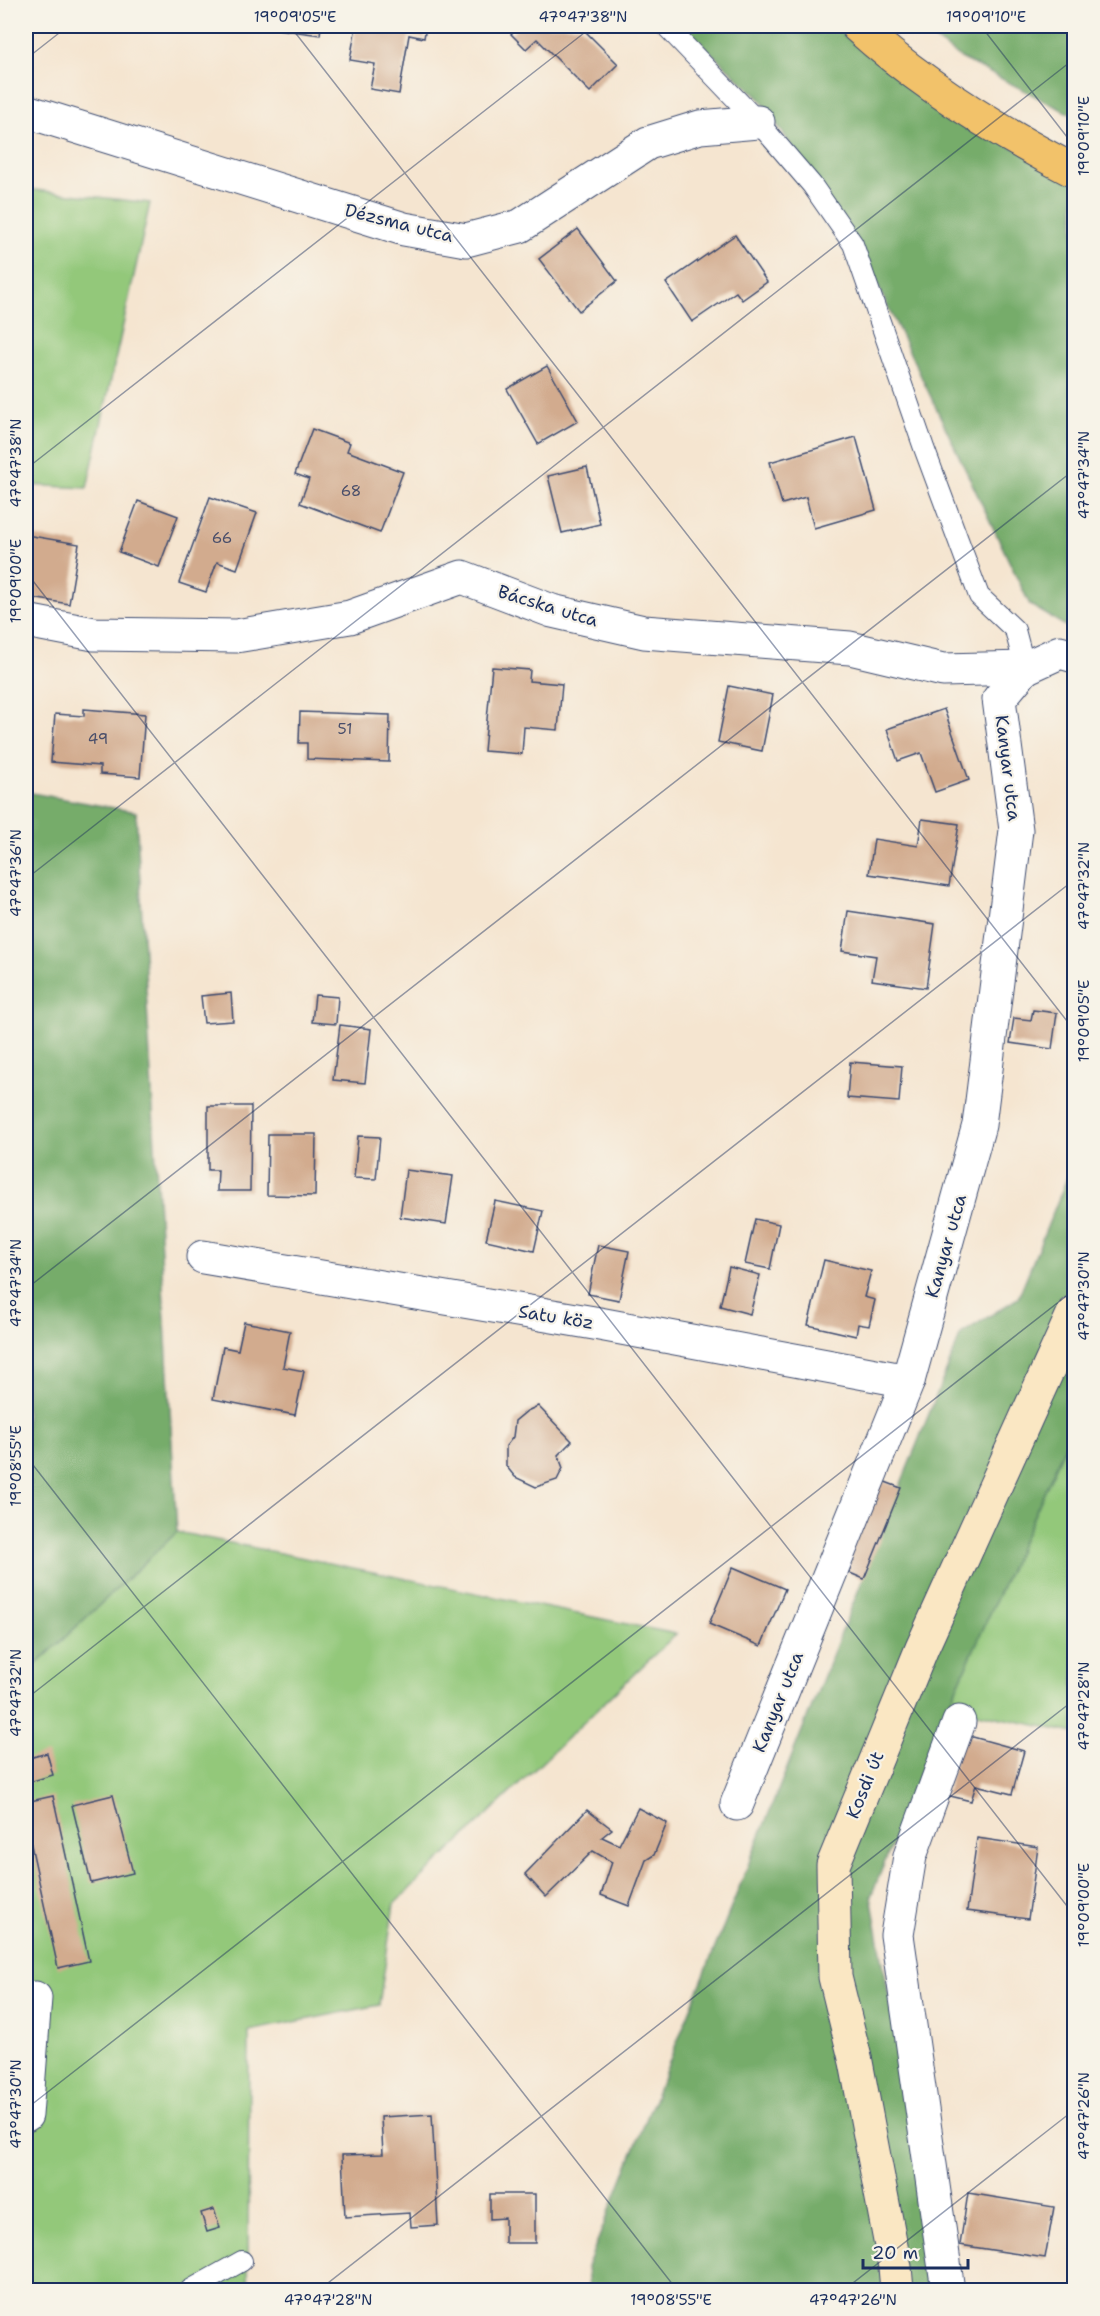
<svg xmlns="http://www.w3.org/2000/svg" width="1100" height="2316" font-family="'Shantell Sans',sans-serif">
  <rect width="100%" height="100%" fill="#f7f3e8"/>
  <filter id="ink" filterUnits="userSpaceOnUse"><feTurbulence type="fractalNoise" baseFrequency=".0167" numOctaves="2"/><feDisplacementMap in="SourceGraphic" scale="12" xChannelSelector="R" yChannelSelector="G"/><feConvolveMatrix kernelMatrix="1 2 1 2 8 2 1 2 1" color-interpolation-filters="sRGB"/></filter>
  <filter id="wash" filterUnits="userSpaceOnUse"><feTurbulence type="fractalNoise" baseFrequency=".008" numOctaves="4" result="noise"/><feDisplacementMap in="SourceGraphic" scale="24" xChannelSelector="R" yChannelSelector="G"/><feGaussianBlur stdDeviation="1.35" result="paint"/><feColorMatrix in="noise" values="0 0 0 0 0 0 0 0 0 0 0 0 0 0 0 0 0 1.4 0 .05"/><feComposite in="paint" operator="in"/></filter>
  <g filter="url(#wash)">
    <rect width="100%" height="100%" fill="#f5e5d0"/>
    <g fill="#93c87a" stroke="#577c6c" stroke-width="1.5">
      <polygon points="26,189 150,203 87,488 26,485"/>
      <polygon points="1074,1426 1074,1733 948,1707"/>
      <polygon points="177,1532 676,1634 394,1904 379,2005 249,2031 248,2282 236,2290 26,2290 26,1674"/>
    </g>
    <g fill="#76ac6a" stroke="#486e64" stroke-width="1.5">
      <polygon points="683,26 833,26 926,99 1074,181 1074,631 1030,605 858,244 760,99"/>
      <polygon points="916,26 1074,26 1074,116 961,58"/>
      <polygon points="26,792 136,812 177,1532 26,1674"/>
      <polygon points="1074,1161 1074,1426 948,1707 871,1896 919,2165 928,2290 589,2290 587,2267 961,1334 1018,1298"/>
    </g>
    <g id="blocks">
      <g fill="#d2ab8e">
        <polygon points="254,26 321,26 320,35"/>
        <polygon points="356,26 370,29 370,26 426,26 424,38 409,35 399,94 370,89 375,64 350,60"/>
        <polygon points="520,26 580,26 618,64 590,92 537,39 526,49 511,34"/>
        <polygon points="578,229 617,281 579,311 539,259"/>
        <polygon points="735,235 767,282 742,300 736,292 692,322 666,283"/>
        <polygon points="547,366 578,421 538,444 507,389"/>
        <polygon points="312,429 350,443 347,451 403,472 380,533 300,503 309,479 295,474"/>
        <polygon points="856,437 876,510 814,528 806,497 782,504 770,462"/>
        <polygon points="587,467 600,524 562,533 548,476"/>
        <polygon points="210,497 257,513 237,569 217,562 206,592 179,583"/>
        <polygon points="138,501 178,516 159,567 119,552"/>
        <polygon points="26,535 79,544 69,604 26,597"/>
        <polygon points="492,667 530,670 529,681 562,684 558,730 524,727 522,754 484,751"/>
        <polygon points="729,686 773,695 762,751 718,742"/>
        <polygon points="84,709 145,714 140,777 100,774 100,766 51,762 55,714 84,716"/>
        <polygon points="944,709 969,780 935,792 921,753 898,761 887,729"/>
        <polygon points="300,712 390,715 389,762 307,759 307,743 299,743"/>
        <polygon points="922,819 959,824 949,886 869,874 874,839 918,846"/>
        <polygon points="848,911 935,924 926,988 872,980 876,956 842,951"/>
        <polygon points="231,993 233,1021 204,1023 201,996"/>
        <polygon points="315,995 338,997 336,1024 312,1022"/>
        <polygon points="1033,1010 1057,1013 1052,1049 1010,1043 1014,1018 1031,1020"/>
        <polygon points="340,1025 371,1029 365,1083 333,1080"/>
        <polygon points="850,1062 902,1066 899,1102 847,1098"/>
        <polygon points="208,1106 251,1106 250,1191 217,1191 218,1170 208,1170"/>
        <polygon points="268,1134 316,1134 315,1196 267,1195"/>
        <polygon points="358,1136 380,1137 376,1179 354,1178"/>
        <polygon points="406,1170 453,1176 446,1224 400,1217"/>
        <polygon points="495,1201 543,1211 534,1251 486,1240"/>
        <polygon points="755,1219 779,1224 770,1269 745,1264"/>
        <polygon points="598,1245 629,1251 619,1300 588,1294"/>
        <polygon points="824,1260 871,1271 864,1297 875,1300 869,1326 858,1324 856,1336 808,1325"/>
        <polygon points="729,1267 760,1275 750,1314 720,1306"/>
        <polygon points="244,1322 290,1331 283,1367 304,1371 295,1415 213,1399 223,1347 238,1350"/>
        <polygon points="538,1406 572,1441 558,1455 563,1468 557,1480 536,1487 515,1477 506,1466 506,1446 513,1437 515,1421 527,1411"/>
        <polygon points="880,1480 901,1488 864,1579 843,1570"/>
        <polygon points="733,1567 785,1589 761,1646 709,1624"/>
        <polygon points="962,1734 1024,1751 1012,1794 976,1785 971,1801 946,1795"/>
        <polygon points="47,1753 53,1775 26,1783 26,1759"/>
        <polygon points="113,1795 133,1873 91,1883 72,1805"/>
        <polygon points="53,1796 89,1961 58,1968 26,1822 26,1802"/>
        <polygon points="638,1808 667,1823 654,1855 646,1860 629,1906 601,1895 612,1862 593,1851 546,1897 525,1874 587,1810 612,1829 602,1837 619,1845"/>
        <polygon points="977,1838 1038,1847 1028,1919 967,1911"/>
        <polygon points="432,2114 438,2225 411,2227 410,2213 345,2217 342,2155 383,2154 381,2117"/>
        <polygon points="968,2193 1054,2207 1045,2258 960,2245"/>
        <polygon points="490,2194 535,2194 535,2243 505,2243 505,2218 490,2219"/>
        <polygon points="214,2209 220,2228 207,2232 201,2213"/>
      </g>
    </g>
  </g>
  <g filter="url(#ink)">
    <use href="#blocks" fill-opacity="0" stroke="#3c4a6f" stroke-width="1.5"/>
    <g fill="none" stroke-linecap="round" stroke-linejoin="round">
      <defs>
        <g id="lane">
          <polyline points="666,26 758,122 812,185 853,244 924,448 979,596 1015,630 1025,668"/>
          <polyline points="190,2290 242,2261"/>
        </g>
        <g id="street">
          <polyline points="26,111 404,229 466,240 520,226 648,143 700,127 758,122"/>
          <polyline points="26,621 94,634 236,636 350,617 462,577 552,611 644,632 850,648 943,670 1025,668 1060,652 1074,656"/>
          <polyline points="203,1257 594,1323 908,1381"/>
          <polyline points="737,1804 908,1381 979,1125 1016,830 999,699 1025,668"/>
          <polyline points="26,2115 35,1998"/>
          <polyline points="948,2290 897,1935 910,1856 959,1722"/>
        </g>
        <polyline id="secondary" points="897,2290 895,2267 856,2062 835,1977 833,1865 922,1648 1074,1312"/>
        <path id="highway" d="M857,26c65,59 140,105 217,145"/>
      </defs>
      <use href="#lane" stroke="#3c4a6f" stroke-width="22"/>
      <use href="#street" stroke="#3c4a6f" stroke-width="35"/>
      <use href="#secondary" stroke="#3c4a6f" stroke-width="35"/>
      <use href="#highway" stroke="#3c4a6f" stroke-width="35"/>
      <use href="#lane" stroke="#fff" stroke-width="20"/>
      <use href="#street" stroke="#fff" stroke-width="33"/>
      <use href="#secondary" stroke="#fae7c3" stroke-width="33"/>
      <use href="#highway" stroke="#f2c26a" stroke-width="33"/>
    </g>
  </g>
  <path fill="none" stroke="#1b2f5e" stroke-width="1.5" stroke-opacity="0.45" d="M290,26l784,1004M981,26l93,120M26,59l42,-33M26,469l567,-443M26,572l1048,1343M26,879l1048,-820M26,1289l1048,-819M26,1456l651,834M26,1699l1048,-819M26,2109l1048,-819M319,2290l755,-590M844,2290l230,-180"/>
  <g text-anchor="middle" stroke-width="4.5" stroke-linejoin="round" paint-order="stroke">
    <g font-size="15" fill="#494e6a">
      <text x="351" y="496">68</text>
      <text x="222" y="543">66</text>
      <text x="345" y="734">51</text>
      <text x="98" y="744">49</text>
    </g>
    <g font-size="18" fill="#1b2f5e" stroke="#f7f3e8">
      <text transform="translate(399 223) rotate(14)" y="6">Dézsma utca</text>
      <text transform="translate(548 606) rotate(17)" y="6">Bácska utca</text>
      <text transform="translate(1008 768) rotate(83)" y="6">Kanyar utca</text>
      <text transform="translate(946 1246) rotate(-74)" y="6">Kanyar utca</text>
      <text transform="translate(556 1317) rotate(9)" y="6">Satu köz</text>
      <text transform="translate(778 1702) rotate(-68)" y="6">Kanyar utca</text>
      <text transform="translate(865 1785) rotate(-68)" y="6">Kosdi út</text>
    </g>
  </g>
  <rect width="1100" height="2316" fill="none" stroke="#f7f3e8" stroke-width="66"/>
  <path d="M863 2259v9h105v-9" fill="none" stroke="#1b2f5e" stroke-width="3"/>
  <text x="872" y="2259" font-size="18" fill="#1b2f5e" stroke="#f7f3e8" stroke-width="4.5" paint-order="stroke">20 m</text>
  <rect x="33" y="33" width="1034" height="2250" fill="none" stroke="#1b2f5e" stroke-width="2"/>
  <g font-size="15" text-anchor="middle" fill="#1b2f5e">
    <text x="295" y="22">19°09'05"E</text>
    <text x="583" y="22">47°47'38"N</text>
    <text x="986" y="22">19°09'10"E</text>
    <text transform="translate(1084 136) rotate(-90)" y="5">19°09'10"E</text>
    <text transform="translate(16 463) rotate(-90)" y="5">47°47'38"N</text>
    <text transform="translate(1084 475) rotate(-90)" y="5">47°47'34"N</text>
    <text transform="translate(16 581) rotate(-90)" y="5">19°09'00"E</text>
    <text transform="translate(16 873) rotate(-90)" y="5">47°47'36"N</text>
    <text transform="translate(1084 886) rotate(-90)" y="5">47°47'32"N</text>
    <text transform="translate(1084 1021) rotate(-90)" y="5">19°09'05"E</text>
    <text transform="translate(16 1283) rotate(-90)" y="5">47°47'34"N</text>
    <text transform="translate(1084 1296) rotate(-90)" y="5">47°47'30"N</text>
    <text transform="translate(16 1466) rotate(-90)" y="5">19°08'55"E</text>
    <text transform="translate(16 1693) rotate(-90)" y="5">47°47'32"N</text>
    <text transform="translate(1084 1706) rotate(-90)" y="5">47°47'28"N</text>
    <text transform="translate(1084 1905) rotate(-90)" y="5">19°09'00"E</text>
    <text transform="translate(16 2104) rotate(-90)" y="5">47°47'30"N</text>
    <text transform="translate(1084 2116) rotate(-90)" y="5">47°47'26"N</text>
    <text x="328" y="2305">47°47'28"N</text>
    <text x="671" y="2305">19°08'55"E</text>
    <text x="853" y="2305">47°47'26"N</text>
  </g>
</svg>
